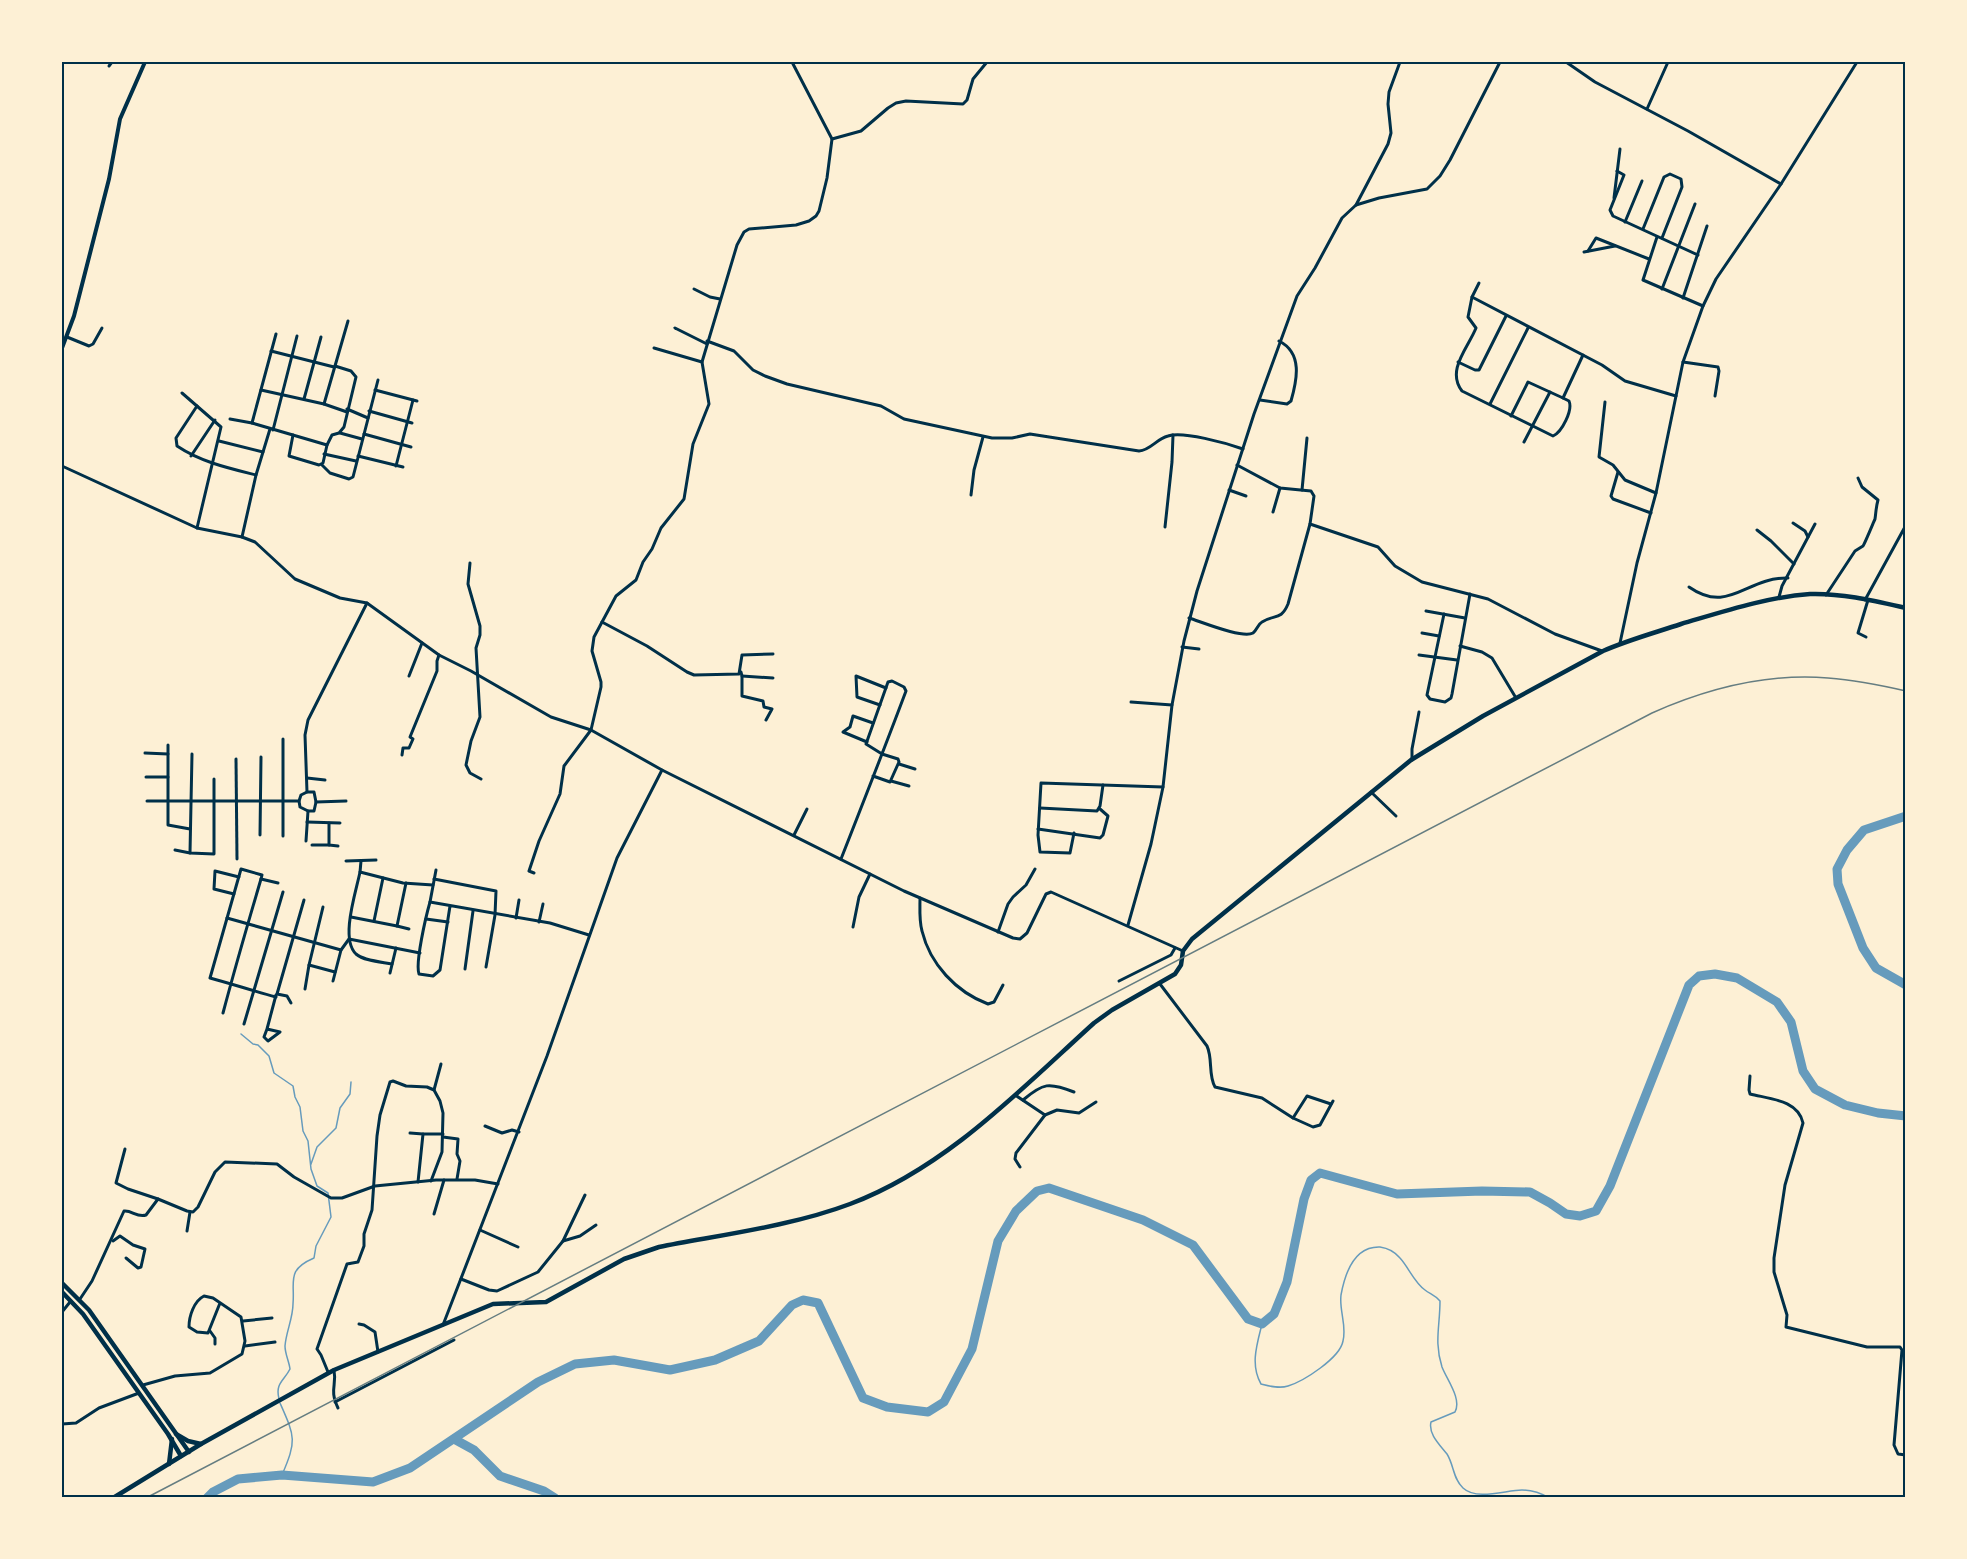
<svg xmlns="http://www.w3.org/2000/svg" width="1967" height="1559" font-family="Overpass,sans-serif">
  <rect width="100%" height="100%" fill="#fdf0d5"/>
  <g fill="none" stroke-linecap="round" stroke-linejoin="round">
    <g stroke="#669bbc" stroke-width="1.5">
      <path d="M241,1034l12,10 5,1 11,11 5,17 19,13 2,11 5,10 3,24 5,10 3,28 6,17 11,7 3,24 -15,29 -2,12c-28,12 -19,23 -21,46 0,14 -7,28 -8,42 0,8 4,15 5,23 -6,12 -15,14 -11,30"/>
      <polyline points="311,1164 317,1147 336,1128 340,1108 350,1094 351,1082"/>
      <path d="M1262,1324c-5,20 -12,41 -1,60 8,2 18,5 27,2 16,-5 52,-28 55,-45 4,-16 -4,-30 -2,-46 4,-22 13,-49 39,-48 7,1 15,5 20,11 9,10 14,24 25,32 5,4 10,5 15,11 0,25 -6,41 2,66 5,13 20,32 13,45l-24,10c-3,12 9,23 16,32 7,11 6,25 16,34 14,13 43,2 59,2 10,0 19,3 27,8"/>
      <path d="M280,1403c15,34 17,37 2,72"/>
    </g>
    <g stroke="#669bbc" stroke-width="9">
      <polyline points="1906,816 1864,830 1847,850 1837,869 1838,884 1863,948 1876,968 1906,985"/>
      <polyline points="454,1439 474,1450 500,1476 544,1491 555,1498"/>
      <polyline points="207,1498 213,1492 238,1479 282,1475 373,1482 410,1468 538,1382 575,1364 614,1360 670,1370 715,1360 759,1341 792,1305 803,1300 818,1303 863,1398 887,1407 928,1412 944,1402 972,1349 998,1241 1016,1211 1037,1191 1049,1188 1143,1220 1193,1245 1248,1319 1262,1324 1274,1314 1287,1282 1304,1199 1311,1180 1320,1173 1397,1194 1482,1191 1530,1192 1550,1203 1566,1214 1580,1216 1596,1211 1610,1186 1689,985 1699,976 1715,974 1737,978 1777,1002 1791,1022 1803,1071 1815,1089 1845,1105 1878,1113 1906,1116"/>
    </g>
    <g stroke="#003049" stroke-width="3">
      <polyline points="1566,62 1595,82 1688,131 1781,184"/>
      <polyline points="109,66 112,62"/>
      <polyline points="1647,109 1668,62"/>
      <polyline points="832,139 861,131 888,108 896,103 906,101 963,104 967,100 973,79 987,62"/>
      <polyline points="1617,171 1624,175 1610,210 1613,216 1698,255"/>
      <polyline points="1614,198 1620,149"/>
      <polyline points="1356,205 1388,144 1391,133 1388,104 1389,92 1400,62"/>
      <polyline points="1625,222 1642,181"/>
      <polyline points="1643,229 1664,177 1670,174 1681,179 1682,187 1662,238"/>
      <polyline points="1657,237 1643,280 1703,306"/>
      <polyline points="1588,251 1596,238 1649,259"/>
      <polyline points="1584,252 1615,246"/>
      <polyline points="694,289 710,297 720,299"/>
      <polyline points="1662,289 1695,204"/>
      <polyline points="1472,297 1479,283"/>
      <polyline points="1683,298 1707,226"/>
      <polyline points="675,328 707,344"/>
      <polyline points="276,334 252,423 327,445 332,435 339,433 344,427 356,377 351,371 335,366"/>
      <polyline points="67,337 89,346 93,344 102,328"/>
      <path d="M707,341l27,10 19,19 12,6 22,8 94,22 23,13 88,19h20l18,-4 109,17c12,-1 17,-12 29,-15 15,-5 58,7 75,13"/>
      <polyline points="654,348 702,362"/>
      <polyline points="271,351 334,367"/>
      <polyline points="1458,362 1475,370 1479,370 1506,316"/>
      <polyline points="1683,362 1718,367 1719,371 1715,396"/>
      <polyline points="261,390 324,404"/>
      <polyline points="375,390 417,401"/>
      <polyline points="182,393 221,427 197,528"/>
      <path d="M1563,398l6,3c4,9 -7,31 -16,35l-91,-45c-16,-21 6,-43 14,-63l-8,-11 4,-20 130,68 23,16 51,15"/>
      <polyline points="304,399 321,337"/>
      <path d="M1260,400l27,4 4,-3c6,-21 12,-48 -12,-60"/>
      <polyline points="1605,402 1599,457 1613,465 1625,480 1656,493"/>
      <polyline points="1490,404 1528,328"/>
      <path d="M197,406l-21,32 1,8c24,16 51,22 79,29"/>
      <polyline points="347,409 368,418"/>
      <polyline points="369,411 412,423"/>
      <polyline points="347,412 324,404 348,321"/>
      <polyline points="1511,416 1528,382 1563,398 1583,355"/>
      <polyline points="230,419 252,423"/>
      <polyline points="273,430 297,336"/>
      <polyline points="340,433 362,439"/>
      <polyline points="364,434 411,447"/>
      <polyline points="293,435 289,456 319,465 323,463 327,445"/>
      <polyline points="219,441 263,452"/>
      <polyline points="1524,442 1550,392"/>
      <polyline points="324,454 356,461"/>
      <polyline points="191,456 215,420"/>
      <polyline points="358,456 403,467"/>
      <polyline points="322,465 330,473 349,479 353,477 378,380"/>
      <polyline points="1237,465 1280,488 1311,491 1314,496 1310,524 1378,547 1395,566 1422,582 1488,599 1555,634 1602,651"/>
      <polyline points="62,466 197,528 242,537 255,542 295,579 340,598 367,603 439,655 471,671 551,717 591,730 662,770 904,891 1013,938 1020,939 1027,933 1046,894 1051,892 1183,951"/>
      <polyline points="396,466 413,400"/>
      <polyline points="1618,472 1611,496 1613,499 1651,513"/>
      <polyline points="1229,490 1246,496"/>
      <polyline points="1302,490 1307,438"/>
      <polyline points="971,495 974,470 983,437"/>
      <polyline points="1273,512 1280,488"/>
      <polyline points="1793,523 1805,531 1808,537"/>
      <polyline points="1165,527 1172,462 1173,435"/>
      <polyline points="1757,530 1771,541 1794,564"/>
      <polyline points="242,537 256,475 270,429"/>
      <polyline points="470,563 468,584 480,626 480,635 476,648 480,717 471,741 466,765 470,773 481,779"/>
      <path d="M1689,587c40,28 57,-10 99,-9"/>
      <path d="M1826,595l29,-44 8,-5c2,-3 11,-25 12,-27 1,-7 1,-12 3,-19l-16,-13 -4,-9"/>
      <polyline points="1779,597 1782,586 1815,524"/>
      <polyline points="1865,600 1906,525"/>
      <polyline points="1426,611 1465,618"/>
      <polyline points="1444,614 1427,695 1430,699 1445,702 1451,698 1452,694 1470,594"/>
      <path d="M1189,618c13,4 54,21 64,15 4,-3 5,-9 9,-11 12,-8 19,-1 26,-18l22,-80"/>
      <polyline points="602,622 647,646 687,672 694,675 739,674 742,655 773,654"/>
      <polyline points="1422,633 1439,636"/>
      <polyline points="1866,637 1858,633 1868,600"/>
      <polyline points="1620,643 1637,563 1656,493 1683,362 1703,306 1716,279 1781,184 1857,62"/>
      <polyline points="1460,646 1482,652 1492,658 1516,698"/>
      <polyline points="1182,647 1199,649"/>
      <polyline points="1419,655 1457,660"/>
      <polyline points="741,672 742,676 742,696 763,701 764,707 772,709 766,720"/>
      <polyline points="409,676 422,643"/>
      <polyline points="742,676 773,678"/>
      <polyline points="1131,702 1172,705"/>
      <polyline points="880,705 857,697 856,676 886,688"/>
      <polyline points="283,739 283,836"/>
      <polyline points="867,742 843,732 850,727 853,716 873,723"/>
      <polyline points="168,745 168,825 190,829"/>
      <polyline points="145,753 168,754"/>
      <polyline points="402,755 403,748 409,748 413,739 410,737 437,671 437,661 439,655"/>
      <polyline points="236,759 237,859"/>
      <polyline points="1412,760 1412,749 1419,712"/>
      <polyline points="899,764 915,769"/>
      <polyline points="146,777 168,777"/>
      <polyline points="307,778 325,780"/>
      <polyline points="891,781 909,786"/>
      <polyline points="307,792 314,792 316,802 346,801"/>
      <polyline points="1371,792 1396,816"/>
      <polyline points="147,801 299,801 301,795 307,792 305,735 308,720 367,603"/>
      <polyline points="299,801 300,807 308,811 314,811 316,802"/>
      <polyline points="1040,808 1097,811 1100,806 1103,785"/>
      <polyline points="307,822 340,823"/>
      <polyline points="329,823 329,845 338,846"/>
      <polyline points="1038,829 1100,838 1103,835 1108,816 1100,809"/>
      <polyline points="1074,833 1070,853 1040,852 1038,835 1041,783 1163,787"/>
      <polyline points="260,835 261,757"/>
      <polyline points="794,835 807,809"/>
      <polyline points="306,841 308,811"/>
      <polyline points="312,845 329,845"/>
      <polyline points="175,850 190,853 214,854 214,779"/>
      <polyline points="190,853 192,754"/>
      <path d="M841,859c22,-56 44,-112 65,-168l-2,-4 -12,-6 -4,1 -22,62 16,10 16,5 1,3 -9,20 -17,-6"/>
      <polyline points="346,861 376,860"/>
      <polyline points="360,872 361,861"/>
      <polyline points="534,873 529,871 539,841 560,794 564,766 591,730 601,687 601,682 592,651 594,637 616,596 636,580 643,562 652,549 661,528 684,499 693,444 709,404 702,362 737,245 744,232 749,229 796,225 809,221 816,216 819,211 827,178 832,139 792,62"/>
      <polyline points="261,879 278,883"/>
      <polyline points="434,879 496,891 495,915 486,967"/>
      <polyline points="234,894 214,889 215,871 239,877"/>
      <path d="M920,898c0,11 -1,22 2,33 8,33 34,61 66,73l6,-2 9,-17"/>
      <polyline points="430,902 436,870"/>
      <path d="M450,906l-10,64 -7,6 -14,-2c-4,-11 7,-58 11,-72l120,21 39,12"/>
      <polyline points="351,917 397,926 406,883"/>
      <polyline points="227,918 341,950 349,939 420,953"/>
      <polyline points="516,918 519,900"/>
      <polyline points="426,919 448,922"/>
      <polyline points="374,921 383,878"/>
      <polyline points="539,922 543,904"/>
      <polyline points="1128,925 1151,844 1163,787 1172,705 1184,641 1197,591 1254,414 1297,296 1315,268 1342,218 1356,205 1379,198 1427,189 1440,176 1450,160 1500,62"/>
      <polyline points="397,926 409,929"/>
      <polyline points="853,927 859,897 870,874"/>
      <polyline points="998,932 1008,904 1013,897 1026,885 1035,869"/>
      <path d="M392,964c-10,-2 -28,-3 -36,-10 -16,-15 0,-62 4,-82l43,11 30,2"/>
      <polyline points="309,965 323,907"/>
      <polyline points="465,969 473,911"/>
      <polyline points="390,973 396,948"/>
      <polyline points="333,981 341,950"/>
      <polyline points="1119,981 1171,955 1175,948"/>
      <path d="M1160,984l47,62c6,13 1,29 8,41l47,11 31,20 20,9 7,-2 13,-24"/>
      <polyline points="305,989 309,965 335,972"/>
      <polyline points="291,1003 287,996 277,994 304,900"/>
      <path d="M223,1013c12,-45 25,-90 38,-134l1,-4 -21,-6 -31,109c22,6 44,13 66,19"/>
      <polyline points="244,1024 283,892"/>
      <polyline points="267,1029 264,1037 268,1041 280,1032 267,1029 276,995"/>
      <path d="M1750,1076l-1,14 1,4c20,5 48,6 53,29l-18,62 -11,73v14l13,43 -1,12 81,20h33l2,3 -8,95 4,9 8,1"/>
      <polyline points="434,1090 441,1064"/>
      <polyline points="1015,1095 1045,1115 1057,1110 1079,1113 1096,1102"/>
      <path d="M1023,1100c20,-17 26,-18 51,-8"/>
      <polyline points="1293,1118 1307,1096 1331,1104"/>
      <polyline points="485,1126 502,1133 512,1130 519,1132"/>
      <polyline points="410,1133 423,1134 418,1182"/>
      <polyline points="423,1134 443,1134"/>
      <polyline points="443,1137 458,1139 457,1154 460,1161 457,1179"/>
      <polyline points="125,1149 116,1183 128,1189 158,1199"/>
      <polyline points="1020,1167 1015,1159 1016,1153 1045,1115"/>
      <polyline points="434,1214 444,1180"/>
      <polyline points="480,1230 518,1247"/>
      <polyline points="187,1231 190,1212"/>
      <polyline points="113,1241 120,1236 133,1245 145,1249 141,1267 138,1268 126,1258"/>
      <polyline points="563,1241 580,1236 596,1225"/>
      <polyline points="461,1279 489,1290 497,1291 538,1272 563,1241 585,1195"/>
      <path d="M80,1299l12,-18 32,-70c8,-1 13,7 22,4l12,-16 29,12 6,1 5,-5 17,-35 10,-10 52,2 17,13 37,21h11l33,-12 61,-6h39l23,4"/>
      <polyline points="62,1312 70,1302"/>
      <polyline points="243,1321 272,1318"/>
      <polyline points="359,1324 364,1325 375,1332 378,1352"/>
      <polyline points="443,1325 547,1056 617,858 662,770"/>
      <polyline points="210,1331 215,1338 215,1344"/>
      <polyline points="245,1346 275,1342"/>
      <path d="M334,1370c3,16 -5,19 4,38"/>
      <polyline points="328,1372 321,1355 317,1349 347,1264 358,1262 364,1246 364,1234 372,1210 377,1136 380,1115 390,1082 393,1081 406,1086 427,1087 434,1090 440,1101 443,1113 442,1152 431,1181"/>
      <path d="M143,1385l32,-9 35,-3 32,-19 3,-13 -4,-24 -28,-19 -9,-2c-10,5 -15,20 -15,31l8,5 11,1 12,-30"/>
      <polyline points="335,1402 454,1340"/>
      <polyline points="62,1424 76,1423 99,1408 139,1393"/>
    </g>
    <polyline stroke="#003049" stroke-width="4" points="62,348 74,316 109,179 120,119 145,62"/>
    <g stroke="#003049" stroke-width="4.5">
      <polyline points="62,1283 89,1310 189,1452"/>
      <polyline points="62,1292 83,1314 168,1434 181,1456"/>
    </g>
    <g stroke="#003049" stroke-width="4.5">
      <polyline points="176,1434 188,1441 201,1444"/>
      <polyline points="169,1464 172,1439"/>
      <path d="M113,1498l88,-54 133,-74 159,-66 53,-2 78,-43 35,-12c61,-12 133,-21 191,-43 96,-36 170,-114 244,-181l18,-13 63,-36 6,-9 2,-14 9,-12 219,-179 72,-44 120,-65c25,-11 51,-18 78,-27 41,-12 86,-27 129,-30 32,-1 65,7 96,14"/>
    </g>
    <path stroke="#657d81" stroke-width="1.5" d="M146,1498l1506,-785c54,-24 116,-40 176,-35 26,2 52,7 78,13"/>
  </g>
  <rect width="1967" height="1559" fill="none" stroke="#fdf0d5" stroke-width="126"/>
  <rect x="63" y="63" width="1841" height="1433" fill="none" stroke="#003049" stroke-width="2"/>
</svg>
